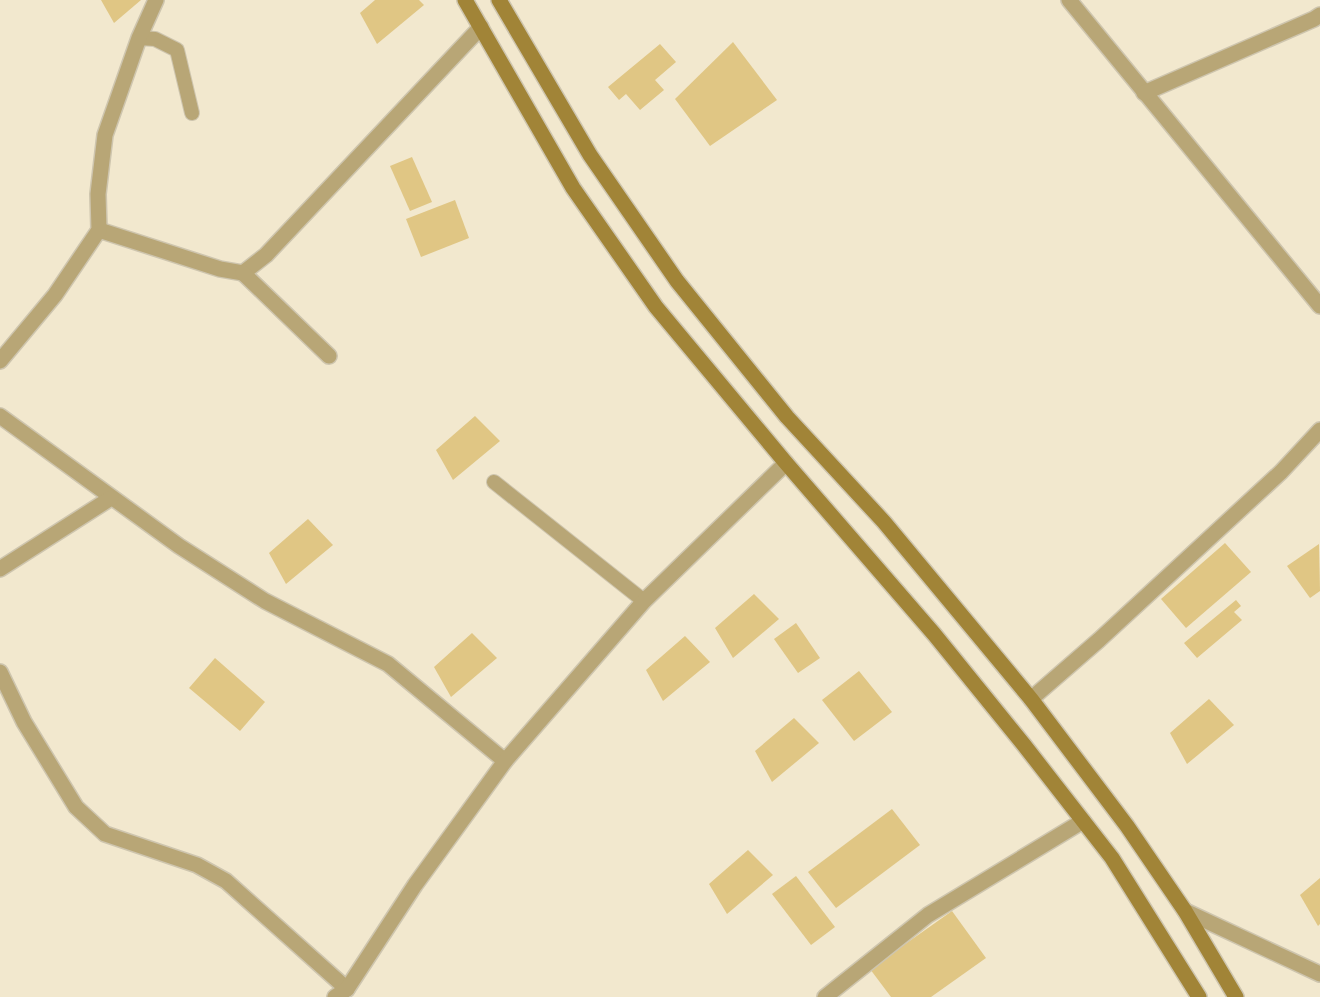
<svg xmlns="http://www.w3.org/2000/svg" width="1320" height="997" font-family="Poppins,sans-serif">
  <rect width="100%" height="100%" fill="#f2e8ce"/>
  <g fill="#e0c684">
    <polygon points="101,0 141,0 114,23"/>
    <polygon points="375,0 419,0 424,5 377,44 360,13"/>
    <polygon points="733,42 777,100 710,146 675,99"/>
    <polygon points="660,44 676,62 655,80 664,90 640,110 626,94 619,100 608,87"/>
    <polygon points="412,157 432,202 410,211 390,166"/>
    <polygon points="455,200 469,238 421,257 406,219"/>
    <polygon points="475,416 500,441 453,480 436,450"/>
    <polygon points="308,519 333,545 286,584 269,553"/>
    <polygon points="1225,543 1251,572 1186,628 1161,599"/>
    <polygon points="1319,544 1320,591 1310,598 1287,566"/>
    <polygon points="754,594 779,619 733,658 715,628"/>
    <polygon points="1236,600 1241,606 1234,612 1242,620 1197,658 1184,643"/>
    <polygon points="796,623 820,658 798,673 774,639"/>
    <polygon points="472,633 497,658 451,697 434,667"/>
    <polygon points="685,636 710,662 663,701 646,670"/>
    <polygon points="215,658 265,702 240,731 189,688"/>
    <polygon points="859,671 892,712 854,741 822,700"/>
    <polygon points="1209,699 1234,725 1187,764 1170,733"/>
    <polygon points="794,718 819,743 772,782 755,751"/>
    <polygon points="892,809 920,845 836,908 808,872"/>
    <polygon points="748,850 773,875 727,914 709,884"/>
    <polygon points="796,876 835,927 811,945 772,894"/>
    <polygon points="1320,878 1320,924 1318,926 1300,895"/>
    <polygon points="952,911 986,958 931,997 891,997 870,969"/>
  </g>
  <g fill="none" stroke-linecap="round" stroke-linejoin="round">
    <defs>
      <g id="lane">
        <polyline points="139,38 155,39 177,50 192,113"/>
        <polyline points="494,482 644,601"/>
      </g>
      <g id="street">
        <polyline points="1069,0 1320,306"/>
        <polyline points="1144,93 1314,19 1320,15"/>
        <polyline points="99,230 220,269 243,273 266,255 481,27"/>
        <polyline points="243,273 329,356"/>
        <polyline points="0,361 55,295 99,230 98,194 105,135 139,38 156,0"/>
        <polyline points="0,416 179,546 265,601 388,664 505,761"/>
        <polyline points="0,569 111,498"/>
        <polyline points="0,672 24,722 76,807 105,834 197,865 226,881 347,989"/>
        <polyline points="1031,699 1099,640 1281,472 1320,430"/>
        <polyline points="1185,911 1320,974"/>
        <polyline points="335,997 347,989 415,885 505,761 644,601 786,463"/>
        <polyline points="825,997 928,915 1083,821"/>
      </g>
      <g id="secondary">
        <polyline points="465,0 573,188 656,307 786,463 934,634 1024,745 1112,858 1199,997"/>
        <polyline points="499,0 590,155 677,281 787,417 884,522 1031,699 1127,826 1185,911 1236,997"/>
      </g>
    </defs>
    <use href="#lane" stroke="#cec5ae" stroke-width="16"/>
    <use href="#street" stroke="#cec5ae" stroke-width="18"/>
    <use href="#secondary" stroke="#cec5ae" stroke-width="18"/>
    <use href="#lane" stroke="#b8a676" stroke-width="14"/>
    <use href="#street" stroke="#b8a676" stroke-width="15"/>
    <use href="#secondary" stroke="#a18437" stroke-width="15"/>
  </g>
</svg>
